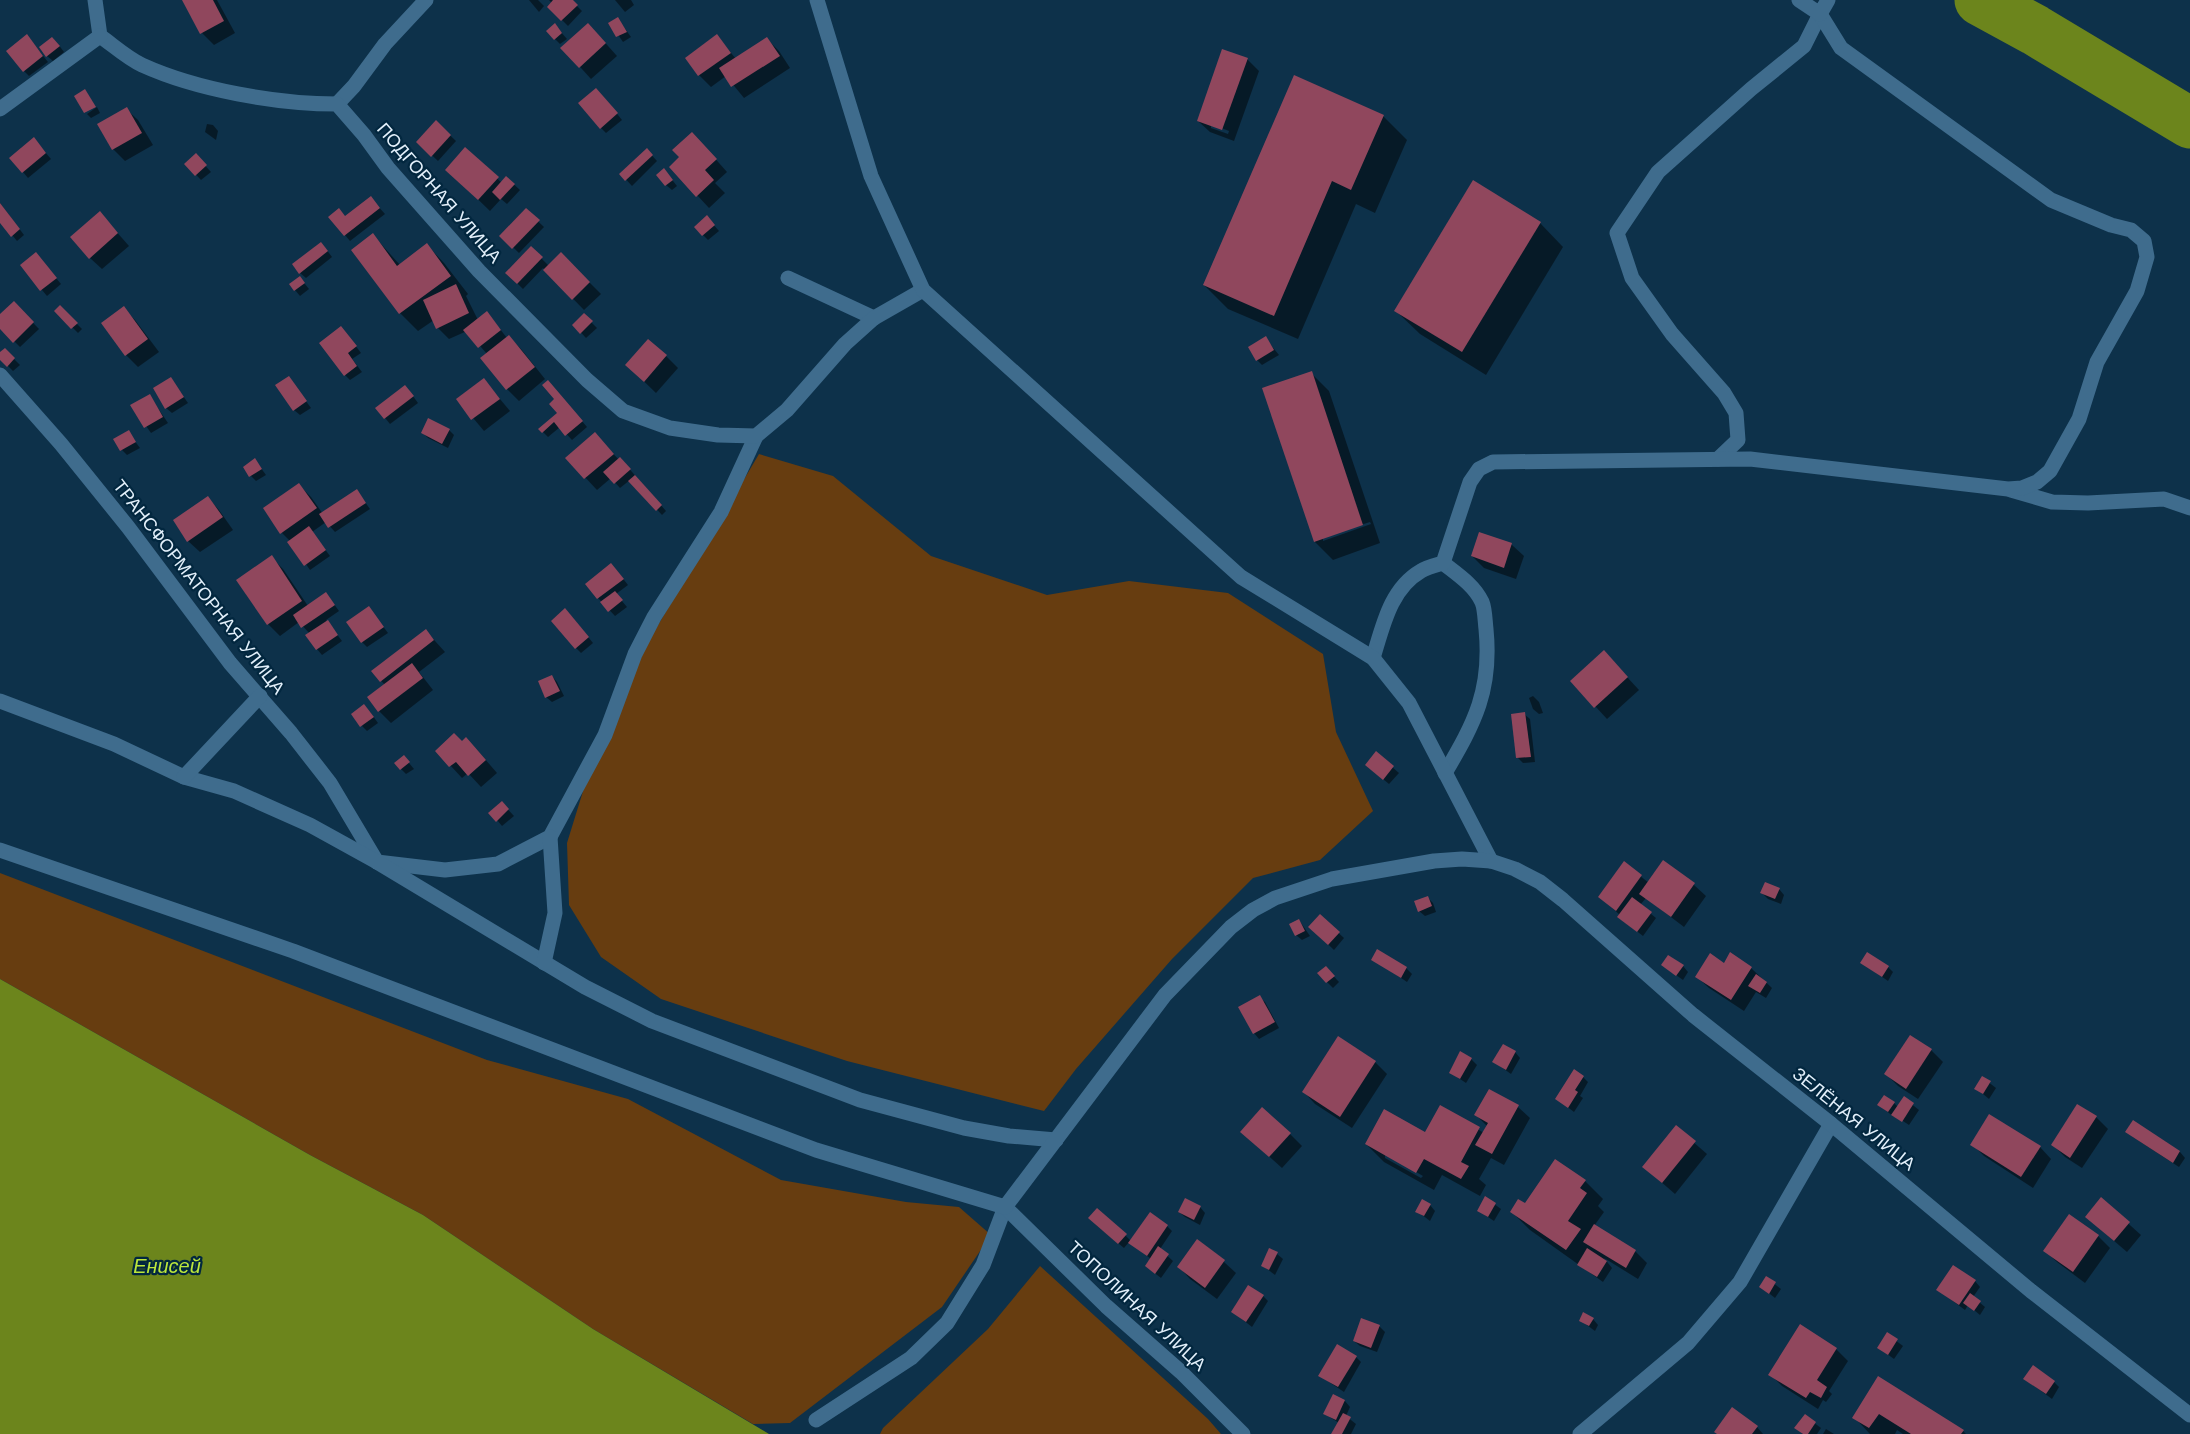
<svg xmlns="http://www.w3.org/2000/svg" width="2190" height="1434" font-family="'Work Sans',sans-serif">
  <rect width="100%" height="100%" fill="#0d314a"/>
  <g fill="#673d10">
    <polygon points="759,454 833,476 931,556 1047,595 1129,581 1228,593 1323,654 1336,732 1373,811 1320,860 1253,878 1172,959 1076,1069 1044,1111 847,1061 661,999 601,957 569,905 567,843 588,775 648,642"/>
    <polygon points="0,873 487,1060 628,1099 781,1180 906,1202 959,1207 991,1235 942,1307 790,1423 753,1424 593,1329 423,1215 310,1155 0,979"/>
    <polygon points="1040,1266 1208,1419 1221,1434 880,1434 883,1428 988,1329"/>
  </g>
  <polygon fill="#6c851c" points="0,979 310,1155 423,1215 593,1329 769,1434 0,1434"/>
  <g fill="#0007" fill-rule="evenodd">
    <polygon points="184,0 217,0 235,33 214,45 202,33"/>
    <polygon points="529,0 538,0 544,6 539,12"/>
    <polygon points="549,0 571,0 582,11 568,26 549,7 552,3"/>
    <polygon points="615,0 631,0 634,5 625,12"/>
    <polygon points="618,19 631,37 623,42 610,23"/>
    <polygon points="560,31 567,39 560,44 555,39"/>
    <polygon points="717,36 736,59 767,39 779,51 790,68 744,98 726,76 711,87 699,75 687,58"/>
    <polygon points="600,37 617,56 591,79 563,48"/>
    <polygon points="32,42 48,62 29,76 24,71"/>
    <polygon points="58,44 64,52 53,61 47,56"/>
    <path d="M1247,59l12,12 -25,70 -24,-9 -12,-11zM1211,124l18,7 -1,3 -17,-6z"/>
    <polygon points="602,95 622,120 606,133 601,128"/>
    <polygon points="97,107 100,113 91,118 87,114"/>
    <polygon points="126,109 138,120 153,145 125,161 113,149"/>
    <polygon points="1383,116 1407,140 1375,213 1356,204 1298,339 1228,309 1204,285"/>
    <polygon points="436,122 456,141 438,161 418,142"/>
    <polygon points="207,124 213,125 218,131 216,140 205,132"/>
    <polygon points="39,145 51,159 28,178 23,172"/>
    <polygon points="704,146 727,172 715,183 725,193 709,208 671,167"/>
    <polygon points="465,149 502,183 507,178 520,190 507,204 501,199 490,211 459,181"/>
    <polygon points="647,150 657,161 632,186 621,174"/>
    <polygon points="201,161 211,172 201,180 186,164"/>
    <polygon points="669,176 677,186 672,190 666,185"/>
    <polygon points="0,203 24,235 17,241 0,220"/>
    <polygon points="376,204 385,214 350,241 330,217 346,217"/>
    <polygon points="526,210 544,227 519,253 501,236"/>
    <polygon points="100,213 129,246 102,269 90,258"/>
    <polygon points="712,223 719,231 708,240 703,235"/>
    <polygon points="1540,223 1563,247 1486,375 1420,334 1396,311"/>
    <polygon points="373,235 400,265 427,245 444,263 468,294 466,296 478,320 492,319 507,338 509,337 521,349 545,379 519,401 507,389 487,354 467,331 449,339 438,328 434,320 418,331 400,313 353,250"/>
    <polygon points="531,248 549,266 561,254 601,294 584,310 543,268 523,289 507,273"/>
    <polygon points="326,249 332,257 306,278 300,273"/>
    <polygon points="41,260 61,284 47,296 22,266"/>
    <polygon points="300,278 309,289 300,296 295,290"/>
    <polygon points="14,303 39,329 20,347 0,327 0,316"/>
    <polygon points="60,307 82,329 78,333 56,311"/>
    <polygon points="123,308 135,320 159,352 138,367 126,355"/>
    <polygon points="584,315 597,328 586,338 574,325"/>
    <polygon points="346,333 361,353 352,359 362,372 350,380 345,375"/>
    <polygon points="1265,338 1279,355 1262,365 1257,360"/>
    <polygon points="5,350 20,365 13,371 0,358 0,355"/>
    <polygon points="666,356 678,368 656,393 627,365"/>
    <path d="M1311,373l18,18 51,152 -47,17 -18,-18zM1370,522l1,2 -48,17v-4z"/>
    <polygon points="289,378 311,408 300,415 294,410"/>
    <polygon points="171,379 188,403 172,413 166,408"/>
    <polygon points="484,380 510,411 484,431 458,400"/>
    <polygon points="553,387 587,427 572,440 560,427 548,437 540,429 559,413"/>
    <polygon points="410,392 418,403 390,424 377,408"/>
    <polygon points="149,395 168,423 151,433 132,406"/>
    <polygon points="449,430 454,435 448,448 428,438 423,433"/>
    <polygon points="128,432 140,448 127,455 122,450"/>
    <polygon points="606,446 619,460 626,465 666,511 662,515 630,480 620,488 611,478 597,490 567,458"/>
    <polygon points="255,460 266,475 256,481 251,476"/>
    <polygon points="299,485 311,497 323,514 357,491 370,509 335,532 326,522 312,532 330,556 310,570 290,541 282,533"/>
    <polygon points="208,498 219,510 233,530 200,552 188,541"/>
    <polygon points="1480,534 1512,545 1524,556 1516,579 1484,568 1472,556"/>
    <polygon points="271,557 283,569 308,606 331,600 339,611 326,620 342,641 322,655 317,649 310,634 299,622 280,636 268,624"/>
    <polygon points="617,571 628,585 616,594 627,607 615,616 598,598"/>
    <polygon points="369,608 388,633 367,647 362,642"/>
    <polygon points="571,616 593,643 581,653 576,648"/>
    <polygon points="426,631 445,652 419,672 433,690 391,723 379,711 385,685 373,672"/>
    <polygon points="1615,664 1639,690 1607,719 1572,681"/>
    <polygon points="552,676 557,682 564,696 552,702 546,697"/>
    <polygon points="1533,696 1539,702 1543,713 1539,714 1533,709 1529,698"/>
    <polygon points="370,712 378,723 367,731 362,726"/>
    <polygon points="1524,714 1530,719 1535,762 1523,763 1518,758"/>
    <polygon points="462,743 478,751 497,773 481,787 468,773 462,778 437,751"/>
    <polygon points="1376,753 1399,773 1389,784 1372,770"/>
    <polygon points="404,757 414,769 406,774 401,769"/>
    <polygon points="502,803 514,816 502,826 497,820"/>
    <polygon points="1664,862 1694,885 1706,896 1684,927 1646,898 1640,905 1656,918 1643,936 1625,922 1620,915 1600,897 1624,863 1649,883"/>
    <polygon points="1779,889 1784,895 1781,904 1768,899 1762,893"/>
    <polygon points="1428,898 1433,903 1436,912 1425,916 1419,911"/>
    <polygon points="1320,916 1344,938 1334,950 1310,927"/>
    <polygon points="1299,920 1310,936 1302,940 1296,935"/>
    <polygon points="1378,951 1406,968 1412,974 1407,982 1373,959"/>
    <polygon points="1731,955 1751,968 1772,988 1766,998 1756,992 1744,1011 1709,988 1697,977 1724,965"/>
    <polygon points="1862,963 1888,967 1893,972 1888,981"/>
    <polygon points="1683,966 1688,972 1683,980 1669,970"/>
    <polygon points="1326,968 1339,982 1333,988 1319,974"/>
    <polygon points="1259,997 1265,1002 1279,1028 1259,1039 1254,1033"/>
    <polygon points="1911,1037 1931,1050 1943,1062 1918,1099 1898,1086 1886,1074"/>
    <polygon points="1515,1052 1520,1058 1511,1074 1494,1062"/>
    <polygon points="1471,1059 1477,1065 1466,1083 1451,1073"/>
    <polygon points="1375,1062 1387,1074 1352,1128 1315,1104 1304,1092"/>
    <polygon points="1583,1077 1588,1082 1580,1096 1583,1098 1574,1112 1557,1099"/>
    <polygon points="1983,1078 1996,1088 1989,1099 1976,1088"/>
    <polygon points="1904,1098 1919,1110 1909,1125 1897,1117 1894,1117 1879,1105 1894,1103 1898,1107"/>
    <path d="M1441,1107l43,26 3,-7 -11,-11 42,-8 12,11 -26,47 -13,-7 -12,21 7,6 -6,11 -38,-21 -8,15 -50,-28 -18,-18 60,-10zM1385,1154l38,22 -2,2 -36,-20z"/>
    <polygon points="2096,1117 2108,1129 2082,1168 2065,1157 2053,1145"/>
    <polygon points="2134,1122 2180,1152 2185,1158 2179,1167 2133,1137 2127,1132"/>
    <polygon points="1676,1127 1707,1154 1675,1194 1644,1167"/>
    <polygon points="1290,1134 1302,1146 1282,1168 1254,1143"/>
    <polygon points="1972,1144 2040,1147 2051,1159 2033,1188 1984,1156"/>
    <polygon points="1585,1181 1603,1199 1598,1206 1604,1212 1594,1226 1636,1252 1647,1263 1638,1279 1604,1258 1612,1268 1603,1282 1530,1230 1512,1212"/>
    <polygon points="1486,1198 1501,1209 1494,1221 1479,1211"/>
    <polygon points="2101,1199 2141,1235 2127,1252 2099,1228"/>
    <polygon points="1430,1205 1435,1211 1430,1221 1417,1211"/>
    <polygon points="1200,1207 1205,1213 1200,1225 1185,1217 1179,1212"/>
    <polygon points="1095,1224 1125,1235 1131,1241 1167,1226 1172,1231 1160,1249 1173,1261 1161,1278 1152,1271 1151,1259 1129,1242 1124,1248"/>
    <polygon points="2098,1236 2110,1248 2085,1283 2057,1262 2045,1251"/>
    <polygon points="1198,1242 1224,1262 1236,1273 1217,1299 1190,1279 1179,1267"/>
    <polygon points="1277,1254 1283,1259 1275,1275 1262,1265"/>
    <polygon points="1767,1278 1781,1289 1775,1298 1761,1287"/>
    <polygon points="1975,1281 1980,1287 1973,1297 1985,1307 1980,1315 1968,1305 1965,1310 1938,1290"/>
    <polygon points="1263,1296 1268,1301 1252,1327 1233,1312"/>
    <polygon points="1593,1319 1598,1325 1595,1331 1580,1320"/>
    <polygon points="1379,1326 1385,1332 1377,1352 1360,1346 1354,1341"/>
    <polygon points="1887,1334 1903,1346 1894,1359 1879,1348"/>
    <polygon points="1836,1349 1848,1361 1829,1391 1832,1394 1826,1402 1823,1400 1818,1409 1782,1386 1770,1374"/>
    <polygon points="1356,1357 1361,1362 1344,1392 1320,1376"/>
    <polygon points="1878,1378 1963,1431 1966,1434 1903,1434 1897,1430 1895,1434 1870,1434 1854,1417"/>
    <polygon points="2025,1379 2054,1382 2059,1387 2052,1399"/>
    <polygon points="1334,1396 1345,1401 1350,1407 1346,1416 1356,1424 1351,1434 1333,1434 1339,1423 1325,1414"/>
    <polygon points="1805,1416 1821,1428 1817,1434 1803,1434 1796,1428"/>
    <polygon points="1757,1427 1763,1434 1718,1434"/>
    <polygon points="1826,1429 1834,1434 1823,1434"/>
  </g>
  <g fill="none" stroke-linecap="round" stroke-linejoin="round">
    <polyline stroke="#6c851c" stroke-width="51" points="1980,0 2035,30 2190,123"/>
  </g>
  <g fill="#90475d">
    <polygon points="182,0 213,0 224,21 200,34"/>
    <polygon points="553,0 573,0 578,5 561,21 547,7"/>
    <polygon points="618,17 627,32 616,37 608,23"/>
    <polygon points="555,23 562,33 554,40 546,31"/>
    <polygon points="588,23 606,43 579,68 560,48"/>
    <polygon points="27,34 43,56 23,72 6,51"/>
    <polygon points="717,34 731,53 698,76 685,58"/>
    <polygon points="52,37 60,46 46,57 39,47"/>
    <polygon points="767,37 780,56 731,87 719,68"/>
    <polygon points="1222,49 1248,58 1222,130 1197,121"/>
    <polygon points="1294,75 1384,115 1351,190 1332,181 1274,316 1203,285"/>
    <polygon points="596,88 618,113 600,129 578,103"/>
    <polygon points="85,89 96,107 84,113 74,96"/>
    <polygon points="127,107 142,133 112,150 97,124"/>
    <polygon points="436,120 451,135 431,157 416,142"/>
    <polygon points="692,132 717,159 705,170 714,180 696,197 669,167 679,157 672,150"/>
    <polygon points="34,137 46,153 22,173 9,158"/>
    <polygon points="465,147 499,177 478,200 445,170"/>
    <polygon points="647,148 653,155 625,181 619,174"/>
    <polygon points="196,153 207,165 195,176 184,164"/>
    <polygon points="664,168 673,180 665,186 656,175"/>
    <polygon points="506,176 515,184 500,200 492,192"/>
    <polygon points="1473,180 1541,222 1462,352 1394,311"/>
    <polygon points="371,196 380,208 344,236 328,217 339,208 345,216"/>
    <polygon points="0,203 20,229 11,237 0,223"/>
    <polygon points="526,208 540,220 512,249 499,236"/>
    <polygon points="100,211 118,233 89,259 70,237"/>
    <polygon points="707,215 715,225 702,236 694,227"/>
    <polygon points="373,233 397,266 427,243 451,276 399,314 351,250"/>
    <polygon points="321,242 328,251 299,274 292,264"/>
    <polygon points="531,246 543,257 517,284 505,273"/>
    <polygon points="36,252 57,278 40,291 20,265"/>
    <polygon points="561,252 590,282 572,300 543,270"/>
    <polygon points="300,276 305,283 294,291 289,284"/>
    <polygon points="456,284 469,313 436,329 423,300"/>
    <polygon points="14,301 34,322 13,343 0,329 0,314"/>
    <polygon points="60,305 78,323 71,329 54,311"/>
    <polygon points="124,306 148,339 125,356 101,323"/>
    <polygon points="487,311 501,330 478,348 463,330"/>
    <polygon points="584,313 593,321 580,334 572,325"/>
    <polygon points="341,326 357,346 348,353 357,366 344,376 319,343"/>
    <polygon points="509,335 535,367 506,390 480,358"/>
    <polygon points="1266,336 1274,350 1256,361 1248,347"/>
    <polygon points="648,339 667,355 644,382 625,365"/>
    <polygon points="5,348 15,358 7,367 0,360 0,352"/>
    <polygon points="1312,371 1363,525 1314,542 1262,388"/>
    <polygon points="289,376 307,401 293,411 275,385"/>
    <polygon points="171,377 184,397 165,409 153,388"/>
    <polygon points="484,378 500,399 471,420 456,399"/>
    <polygon points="548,380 583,421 565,436 554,422 542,433 538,429 557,413 549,404 554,399 542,385"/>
    <polygon points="405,385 414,396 384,419 375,408"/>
    <polygon points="150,394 163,417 144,428 130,405"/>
    <polygon points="428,418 450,429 442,444 421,433"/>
    <polygon points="129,430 136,442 120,451 113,439"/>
    <polygon points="595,432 614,454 584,479 565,458"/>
    <polygon points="620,457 631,469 614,484 603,472"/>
    <polygon points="255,458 262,469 249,477 243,467"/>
    <polygon points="635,475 662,505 656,511 628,481"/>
    <polygon points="299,483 317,508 280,534 263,508"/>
    <polygon points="357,489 366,503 328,528 319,514"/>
    <polygon points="208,496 223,517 187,542 173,520"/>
    <polygon points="309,526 326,550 304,566 287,542"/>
    <polygon points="1479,532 1512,543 1504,568 1471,556"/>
    <polygon points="272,555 302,601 267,625 236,580"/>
    <polygon points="611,563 624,579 597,599 585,584"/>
    <polygon points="615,591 623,600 608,612 600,602"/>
    <polygon points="326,592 335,605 301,628 293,615"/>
    <polygon points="369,606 384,627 361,643 346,622"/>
    <polygon points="565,608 589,637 575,649 551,621"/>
    <polygon points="328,620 338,635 316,650 305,635"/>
    <polygon points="426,629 434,640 380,682 371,671"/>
    <polygon points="1604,650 1628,677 1594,708 1570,681"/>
    <polygon points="412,663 423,678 378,712 367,697"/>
    <polygon points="552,675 560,691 545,698 538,681"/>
    <polygon points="364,704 374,717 360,727 351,714"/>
    <polygon points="1525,712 1531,757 1516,758 1511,714"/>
    <polygon points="454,733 462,741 466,737 486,760 468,776 456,762 449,767 435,751"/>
    <polygon points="1376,751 1394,766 1383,780 1365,765"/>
    <polygon points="404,755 410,762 400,770 394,763"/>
    <polygon points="502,801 509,809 496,822 488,813"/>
    <polygon points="1663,860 1695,883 1671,917 1639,894"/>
    <polygon points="1624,861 1642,875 1616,911 1598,897"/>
    <polygon points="1765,882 1780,888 1775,899 1760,893"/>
    <polygon points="1428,896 1432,906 1418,912 1414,901"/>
    <polygon points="1632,897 1652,912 1637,932 1617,917"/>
    <polygon points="1320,914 1340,932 1328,945 1308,927"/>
    <polygon points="1299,919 1305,931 1295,936 1289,924"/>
    <polygon points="1377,949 1407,967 1401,978 1371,960"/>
    <polygon points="1730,952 1752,967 1731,1000 1695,977 1710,953 1724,963"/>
    <polygon points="1867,952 1889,966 1882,977 1860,963"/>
    <polygon points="1668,955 1684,965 1676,976 1661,965"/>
    <polygon points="1326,966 1335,976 1326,983 1317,973"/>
    <polygon points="1756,974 1767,982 1760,993 1748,986"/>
    <polygon points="1260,995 1275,1022 1253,1034 1238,1007"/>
    <polygon points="1910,1035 1932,1049 1906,1089 1884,1074"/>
    <polygon points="1338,1036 1376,1061 1340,1117 1302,1092"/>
    <polygon points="1503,1044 1516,1051 1506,1070 1492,1062"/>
    <polygon points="1460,1051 1472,1058 1460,1079 1449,1073"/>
    <polygon points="1574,1069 1584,1076 1575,1090 1578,1092 1568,1108 1555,1099"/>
    <polygon points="1982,1076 1991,1081 1983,1094 1974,1089"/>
    <polygon points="1489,1089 1519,1105 1492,1154 1475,1145 1488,1123 1474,1115"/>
    <polygon points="1884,1095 1895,1102 1888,1112 1877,1105"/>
    <polygon points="1904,1096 1914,1103 1902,1122 1891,1115"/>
    <polygon points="2077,1104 2097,1116 2070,1158 2051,1145"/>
    <polygon points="1440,1105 1480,1127 1461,1162 1469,1166 1461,1179 1424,1159 1416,1173 1365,1144 1384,1109 1425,1132"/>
    <polygon points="1262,1107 1291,1133 1269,1157 1240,1132"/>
    <polygon points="1989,1114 2041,1146 2021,1177 1970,1145"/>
    <polygon points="2133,1120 2180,1151 2173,1163 2125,1132"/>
    <polygon points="1676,1125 1696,1141 1662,1183 1642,1167"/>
    <polygon points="1555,1159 1586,1180 1580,1188 1587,1193 1568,1221 1581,1229 1566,1250 1510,1212 1518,1199 1525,1203"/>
    <polygon points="1485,1196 1496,1203 1488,1217 1477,1211"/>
    <polygon points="2101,1197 2130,1222 2114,1241 2085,1217"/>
    <polygon points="1185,1198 1201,1206 1194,1220 1178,1212"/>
    <polygon points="1422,1199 1431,1204 1424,1216 1415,1212"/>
    <polygon points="1097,1208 1127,1234 1118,1244 1088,1218"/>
    <polygon points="1150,1212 1168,1225 1147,1256 1128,1243"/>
    <polygon points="2069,1214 2099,1235 2073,1272 2043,1251"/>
    <polygon points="1594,1224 1636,1250 1626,1268 1583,1242"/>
    <polygon points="1197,1239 1225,1260 1205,1288 1177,1267"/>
    <polygon points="1158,1246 1169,1254 1155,1274 1145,1266"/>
    <polygon points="1269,1248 1278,1252 1269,1270 1261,1266"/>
    <polygon points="1587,1248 1607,1261 1597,1277 1577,1265"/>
    <polygon points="1953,1265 1976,1280 1959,1305 1936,1290"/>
    <polygon points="1766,1276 1776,1282 1769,1294 1759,1287"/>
    <polygon points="1248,1285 1264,1295 1246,1322 1231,1312"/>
    <polygon points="1970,1293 1981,1301 1974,1311 1963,1303"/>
    <polygon points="1583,1312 1594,1318 1589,1326 1579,1321"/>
    <polygon points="1361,1318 1380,1325 1371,1348 1353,1341"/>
    <polygon points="1800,1324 1837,1348 1817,1380 1827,1387 1821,1398 1810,1392 1806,1398 1768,1375"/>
    <polygon points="1887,1332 1898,1339 1888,1355 1877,1348"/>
    <polygon points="1337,1344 1357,1356 1338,1387 1318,1376"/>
    <polygon points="2033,1365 2055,1381 2046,1394 2023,1379"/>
    <polygon points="1878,1376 1964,1430 1961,1434 1911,1434 1879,1414 1869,1428 1852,1418"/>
    <polygon points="1333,1394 1345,1400 1336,1420 1323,1414"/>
    <polygon points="1732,1407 1758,1426 1752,1434 1717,1434 1714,1432"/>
    <polygon points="1343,1413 1351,1417 1342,1434 1331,1434"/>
    <polygon points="1805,1414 1816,1422 1808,1434 1803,1434 1794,1428"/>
  </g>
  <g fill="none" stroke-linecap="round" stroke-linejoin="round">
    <g stroke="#3f6c8d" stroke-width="15">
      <polyline points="337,104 354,86 385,44 426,0"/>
      <polyline points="788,278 874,318"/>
      <polyline points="1718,459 1738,440 1736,413 1724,393 1672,334 1632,278 1617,233 1658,172 1751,89 1804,46 1820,14"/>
      <polyline points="2011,490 2052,502 2088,503 2164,499 2190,508"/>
      <path d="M1443,563c14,11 31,22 39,39 3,7 3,19 4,27 6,61 -11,93 -41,144"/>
      <path d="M1373,658c10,-32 17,-69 48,-87 6,-4 15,-6 22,-8l27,-81 9,-13 14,-7 257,-3 258,30 14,-1 15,-6 13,-11 29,-52 18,-57 40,-71 10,-34 -3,-16 -13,-11 -20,-5 -60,-25 -210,-152 -21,-34"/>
      <polyline points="377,862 445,870 498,864 550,837 605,735 635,654 654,617 721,512 756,436"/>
      <polyline points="816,1420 911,1358 947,1323 983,1265 1005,1207"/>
    </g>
    <g stroke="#3f6c8d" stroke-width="15">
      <path d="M95,0l5,36c13,9 27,22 42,29 55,25 135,39 195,39l27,31 24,33 91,103 108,109 36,31 47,17 48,7 38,1 31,-26 58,-66 29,-26 49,-28"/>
      <polyline points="817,0 871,176 923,290 1241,577 1373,658 1409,703 1491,861"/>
      <polyline points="1799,0 1820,14 1828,0"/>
      <polyline points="0,109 100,36"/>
      <polyline points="0,375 61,444 128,527 230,663 291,733 330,783 377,862"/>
      <polyline points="0,701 114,744 184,777 234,791 310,825 377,862 585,987 652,1021 860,1100 964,1128 1009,1136 1056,1140"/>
      <polyline points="184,777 260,696"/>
      <polyline points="544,963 555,913 550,837"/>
      <polyline points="1005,1207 1106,1306 1181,1372 1243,1434"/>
      <polyline points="1580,1434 1688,1343 1740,1282 1831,1124"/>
    </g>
    <polyline stroke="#3f6c8d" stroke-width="15" points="0,850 293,951 816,1150 1005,1207 1165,995 1231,927 1253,910 1275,898 1332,879 1434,861 1462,859 1491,861 1515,869 1540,882 1563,900 1693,1015 1831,1124 2031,1291 2190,1415"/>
  </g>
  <g text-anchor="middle" stroke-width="4.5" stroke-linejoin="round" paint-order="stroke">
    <g font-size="18" fill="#e3f0fb" stroke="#02273f">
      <text transform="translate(439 193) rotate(49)" y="6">ПОДГОРНАЯ УЛИЦА</text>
      <text transform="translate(199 587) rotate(52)" y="6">ТРАНСФОРМАТОРНАЯ УЛИЦА</text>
      <text transform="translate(1854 1119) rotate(39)" y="6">ЗЕЛЁНАЯ УЛИЦА</text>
      <text transform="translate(1137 1306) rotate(43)" y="6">ТОПОЛИНАЯ УЛИЦА</text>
    </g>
    <g font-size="20" font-style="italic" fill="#bce63c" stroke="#02273f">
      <text x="167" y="1273">Енисей</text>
    </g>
  </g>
</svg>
